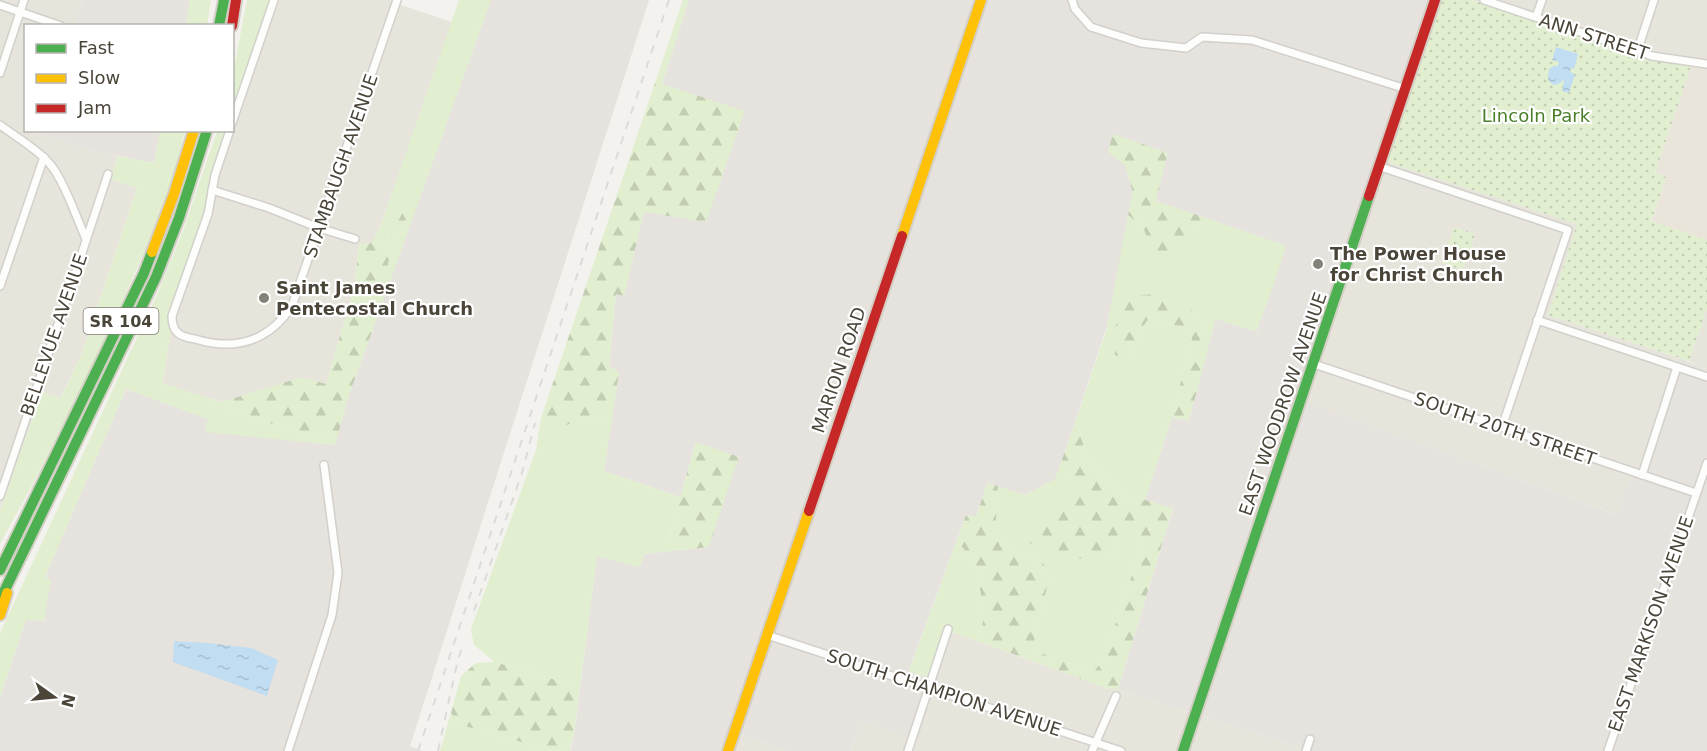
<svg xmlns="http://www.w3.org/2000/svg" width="1707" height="751" font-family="'DejaVu Sans',sans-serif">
  <defs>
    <pattern id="forest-firs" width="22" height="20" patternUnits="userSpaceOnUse" patternTransform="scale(1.5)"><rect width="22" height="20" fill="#e1eecf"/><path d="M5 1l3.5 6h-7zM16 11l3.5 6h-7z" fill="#c3cdb2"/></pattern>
    <pattern id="park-dots" width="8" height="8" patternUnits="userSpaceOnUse" patternTransform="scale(1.5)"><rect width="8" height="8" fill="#e1eecf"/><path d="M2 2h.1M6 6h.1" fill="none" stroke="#c3cdb2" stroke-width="1.8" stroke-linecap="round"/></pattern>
    <pattern id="water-ripples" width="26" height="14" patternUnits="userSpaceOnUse" patternTransform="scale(1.5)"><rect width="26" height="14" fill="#c0ddf1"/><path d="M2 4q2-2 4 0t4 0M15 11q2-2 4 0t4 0" fill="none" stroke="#a6bfcf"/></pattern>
  </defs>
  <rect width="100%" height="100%" fill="#f4f2ee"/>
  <g fill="#e7e4dc">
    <polygon points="0,0 83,0 74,25 26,26 26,130 39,131 38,133 90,150 118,156 110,179 137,188 82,353 60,399 42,392 0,511"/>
    <polygon points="272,0 402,0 401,5 452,22 382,222 372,243 359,244 354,288 326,384 221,402 162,383 171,333 168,322 211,189 232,130 233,115"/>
    <polygon points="1473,0 1707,0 1707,68 1670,64 1653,61"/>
    <polygon points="1387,162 1578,224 1548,315 1682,359 1643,474 1633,471 1618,515 1301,401 1379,167"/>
    <polygon points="1707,308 1707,370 1689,361"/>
    <polygon points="952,632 1109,689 1118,689 1311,751 850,751 861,721 934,680"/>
    <polygon points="735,733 788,751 729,751"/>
  </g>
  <g fill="#e6e2de">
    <polygon points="83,0 190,0 186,25 74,25"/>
    <polygon points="491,0 649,0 410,746 423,751 0,751 0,698 26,620 45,621 45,577 126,389 209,419 205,431 335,445 349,395"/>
    <polygon points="689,0 1441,0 1387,162 1379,167 1302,401 1617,515 1633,471 1643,473 1682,359 1707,370 1707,751 1311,751 1118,689 1173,509 1145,500 1172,417 1189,421 1216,319 1256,332 1285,246 1156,201 1125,165 1133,193 1107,326 1056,479 1025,495 987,483 976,517 966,515 909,670 934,680 914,738 861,721 850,751 788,751 736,733 729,751 570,751 574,735 597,556 640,566 644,554 709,547 696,442 680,497 604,471 619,372 609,367 616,294 624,295 644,212 744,112 662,84"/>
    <polygon points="39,130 160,131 154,163 90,150 38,133"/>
  </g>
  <polygon fill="#eae5da" points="1691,66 1707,68 1707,240 1651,221 1666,177 1655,173"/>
  <g fill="#e1eecf">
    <polygon points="190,0 211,0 207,25 186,25"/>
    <polygon points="247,0 272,0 233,115 233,74"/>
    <polygon points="459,0 491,0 391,279 388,263 406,220 402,212 389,241 372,243 382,222"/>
    <polygon points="683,0 689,0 662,84 655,83"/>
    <polygon points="160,131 185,131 173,177 145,250 105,340 36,478 0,544 0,511 42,392 61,398 82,353 137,188 110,179 118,156 154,163"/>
    <polygon points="217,131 227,131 211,189 168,322 171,333 162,383 221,402 235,412 301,433 338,435 335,445 205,432 208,419 126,389 45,577 51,580 44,621 26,620 0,698 0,633 160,288 184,228"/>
    <polygon points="1128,215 1143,227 1197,233 1203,217 1286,246 1271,293 1256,332 1216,319 1212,335 1190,308 1131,297 1129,359 1140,330 1149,318 1186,328 1192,338 1172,417 1145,500 1124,496 1087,458 1076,420 1106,331"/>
    <polygon points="541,418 548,432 572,423 612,419 604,471 680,497 669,540 673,551 644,554 640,567 597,556 580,687 495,662 474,645 471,629 536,450"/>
    <polygon points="1059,468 1079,481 1048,521 1110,562 1118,534 1137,534 1142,545 1104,658 1094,672 1038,652 1033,645 1049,579 1043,562 1009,551 995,536 998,486 1025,495 1055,479"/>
    <polygon points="957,540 976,565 984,613 980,642 952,632 934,680 909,671"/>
    <polygon points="451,713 461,725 553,751 570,748 570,751 440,751"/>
  </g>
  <g fill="url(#forest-firs)">
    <polygon points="655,83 662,84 745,111 706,222 644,212 624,296 616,294 609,366 619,372 612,419 572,423 547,433 541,418"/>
    <polygon points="1113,134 1168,153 1156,201 1203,217 1197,233 1174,257 1153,253 1143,227 1128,215 1133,193 1125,165 1108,152"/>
    <polygon points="401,211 406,219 388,263 391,279 349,395 338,435 301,433 235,412 221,402 302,377 326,384 354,288 359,244 389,241"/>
    <polygon points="1158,293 1190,308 1212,335 1189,421 1172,417 1192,338 1186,328 1149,318 1140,331 1129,359 1115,356 1115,327 1131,297"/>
    <polygon points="1076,420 1087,458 1124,496 1145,500 1173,508 1118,689 1109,689 980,642 984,613 976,565 957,540 966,515 976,517 987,483 998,486 995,536 1010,551 1043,562 1049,579 1033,645 1038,652 1094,672 1104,658 1142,545 1137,534 1118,534 1110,562 1095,563 1029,543 1026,535 1032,525 1048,520 1078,481 1059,468"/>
    <polygon points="696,442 739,457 709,547 673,551 669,541 680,497"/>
    <polygon points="495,662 580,687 574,735 570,748 553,751 461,725 451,713 461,676 476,663"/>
  </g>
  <g fill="url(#park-dots)">
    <polygon points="1441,0 1472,0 1653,61 1691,66 1655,173 1666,177 1651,221 1707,240 1707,308 1689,361 1548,315 1577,224 1387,162"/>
    <polygon points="1454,227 1475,234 1463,270 1442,263"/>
  </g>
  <g fill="#e6e3df">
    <polygon points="1216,319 1256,332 1308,352 1272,451 1189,421"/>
    <polygon points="237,707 254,713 242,751 223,751"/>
  </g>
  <g fill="url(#water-ripples)">
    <path d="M1556,47l22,7 -4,15 -3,-1 -1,4 5,2 -6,19 -7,-2 2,-11h-1c-5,7 -12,6 -15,-1l1,-10 5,-3h4l1,-4 -7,-2z"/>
    <polygon points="174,641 208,643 251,648 278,660 267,696 173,662"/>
  </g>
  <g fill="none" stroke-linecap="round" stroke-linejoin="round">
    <defs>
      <g id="street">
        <polyline points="1072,0 1075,9 1091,27 1141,43 1186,48 1202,37 1252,40 1406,89"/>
        <polyline points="1484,0 1652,56 1707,64"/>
        <polyline points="0,5 61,26"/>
        <polyline points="1536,17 1542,0"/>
        <polyline points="1637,52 1654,0"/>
        <polyline points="0,73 24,0"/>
        <polyline points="232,123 274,0"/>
        <path d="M0,125c16,12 36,23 49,38 14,15 28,56 37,76"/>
        <path d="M230,130l-15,45 -7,39 -36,102c0,6 1,13 6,17 4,4 11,5 17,6 23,7 46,8 67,-4 13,-7 22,-17 30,-29l105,-306"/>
        <polyline points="1381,167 1568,230 1502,427"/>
        <polyline points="212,190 269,208 319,228 355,239"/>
        <polyline points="0,286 44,157"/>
        <polyline points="1537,320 1707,377"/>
        <polyline points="1314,364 1696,493"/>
        <polyline points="1642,475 1677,367"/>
        <polyline points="0,496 78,265 108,174"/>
        <polyline points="767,635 1121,751"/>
        <polyline points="288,751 332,615 338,573 324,465"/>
        <polyline points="908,751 948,629"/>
        <polyline points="1092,751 1116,696"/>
        <polyline points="1306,751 1310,739"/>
        <polyline points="1608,751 1707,463"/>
      </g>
      <g id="fast">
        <polyline points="219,26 224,0"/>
        <polyline points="0,570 144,273 152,252"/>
        <polyline points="0,600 156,277 179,218 207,130"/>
        <polyline points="1183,751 1369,196"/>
      </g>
      <g id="slow">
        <polyline points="902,236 981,0"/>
        <polyline points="152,252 174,194 194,130"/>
        <polyline points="0,615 7,593"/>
        <polyline points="728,751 809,511"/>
      </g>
      <g id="jam">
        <polyline points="232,26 236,0"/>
        <polyline points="1369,196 1435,0"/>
        <polyline points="809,511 902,236"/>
      </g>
    </defs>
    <use href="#street" stroke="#d2d0cb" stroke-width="10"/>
    <use href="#fast" stroke="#d3cfc5" stroke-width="14"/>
    <use href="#slow" stroke="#d3cfc5" stroke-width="14"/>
    <use href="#jam" stroke="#d3cfc5" stroke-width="14"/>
    <use href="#street" stroke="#fdfdfc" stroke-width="7"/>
    <use href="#fast" stroke="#4caf50" stroke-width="10"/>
    <use href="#slow" stroke="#ffc107" stroke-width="10"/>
    <use href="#jam" stroke="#c62828" stroke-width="10"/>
    <g stroke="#dbdbda" stroke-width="2" stroke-dasharray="8 8" stroke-linecap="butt">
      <polyline points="474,611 522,473 535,423"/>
      <polyline points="418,751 669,0"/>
      <polyline points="438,751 458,659 463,645"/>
    </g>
  </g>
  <g fill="#868178" stroke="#fff" stroke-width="2">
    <circle cx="1318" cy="264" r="6"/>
    <circle cx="264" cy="298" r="6"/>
  </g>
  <g text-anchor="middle" stroke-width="4.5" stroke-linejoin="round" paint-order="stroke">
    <rect fill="#fff" stroke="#817c74" stroke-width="1.5" x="83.5" y="308" width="75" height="26" rx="4.5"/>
    <g font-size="16" font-weight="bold" fill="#4b4439">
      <text x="121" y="327">SR 104</text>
    </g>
    <g font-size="18" fill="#4b4439" stroke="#fff">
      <text transform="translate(1594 37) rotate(18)" y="6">ANN STREET</text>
      <text transform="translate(341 166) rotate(-71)" y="6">STAMBAUGH AVENUE</text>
      <text transform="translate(54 335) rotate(-71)" y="6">BELLEVUE AVENUE</text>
      <text transform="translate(839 370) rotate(-71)" y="6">MARION ROAD</text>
      <text transform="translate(1283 404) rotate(-71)" y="6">EAST WOODROW AVENUE</text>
      <text transform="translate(1505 429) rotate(19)" y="6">SOUTH 20TH STREET</text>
      <text transform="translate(1651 624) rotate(-71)" y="6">EAST MARKISON AVENUE</text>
      <text transform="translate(944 693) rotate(18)" y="6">SOUTH CHAMPION AVENUE</text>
    </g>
    <g font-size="18" fill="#4a7f2a" stroke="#fff">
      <text x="1536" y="122">Lincoln Park</text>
    </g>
    <g font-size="18" font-weight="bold" fill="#4b4439" stroke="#fff" text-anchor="start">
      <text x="1330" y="260">The Power House<tspan x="1330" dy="21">for Christ Church</tspan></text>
      <text x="276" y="294">Saint James<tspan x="276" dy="21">Pentecostal Church</tspan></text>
    </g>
  </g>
  <rect x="24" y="24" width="210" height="108" fill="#ffffff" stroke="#b7b4b0" stroke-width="1.5"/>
  <rect x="36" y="44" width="30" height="9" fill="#4caf50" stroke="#b7b4b0" stroke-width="1.5"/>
  <text x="78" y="54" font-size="18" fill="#4b4439">Fast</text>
  <rect x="36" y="74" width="30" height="9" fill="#ffc107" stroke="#b7b4b0" stroke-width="1.5"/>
  <text x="78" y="84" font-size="18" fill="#4b4439">Slow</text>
  <rect x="36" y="104" width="30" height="9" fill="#c62828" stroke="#b7b4b0" stroke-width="1.5"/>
  <text x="78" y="114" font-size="18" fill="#4b4439">Jam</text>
  <g transform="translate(54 697) rotate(105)" stroke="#ffffff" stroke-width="4.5" paint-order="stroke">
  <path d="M0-4.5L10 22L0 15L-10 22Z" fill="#4b4439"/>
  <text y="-9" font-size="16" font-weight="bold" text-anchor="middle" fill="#4b4439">N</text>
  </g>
</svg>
